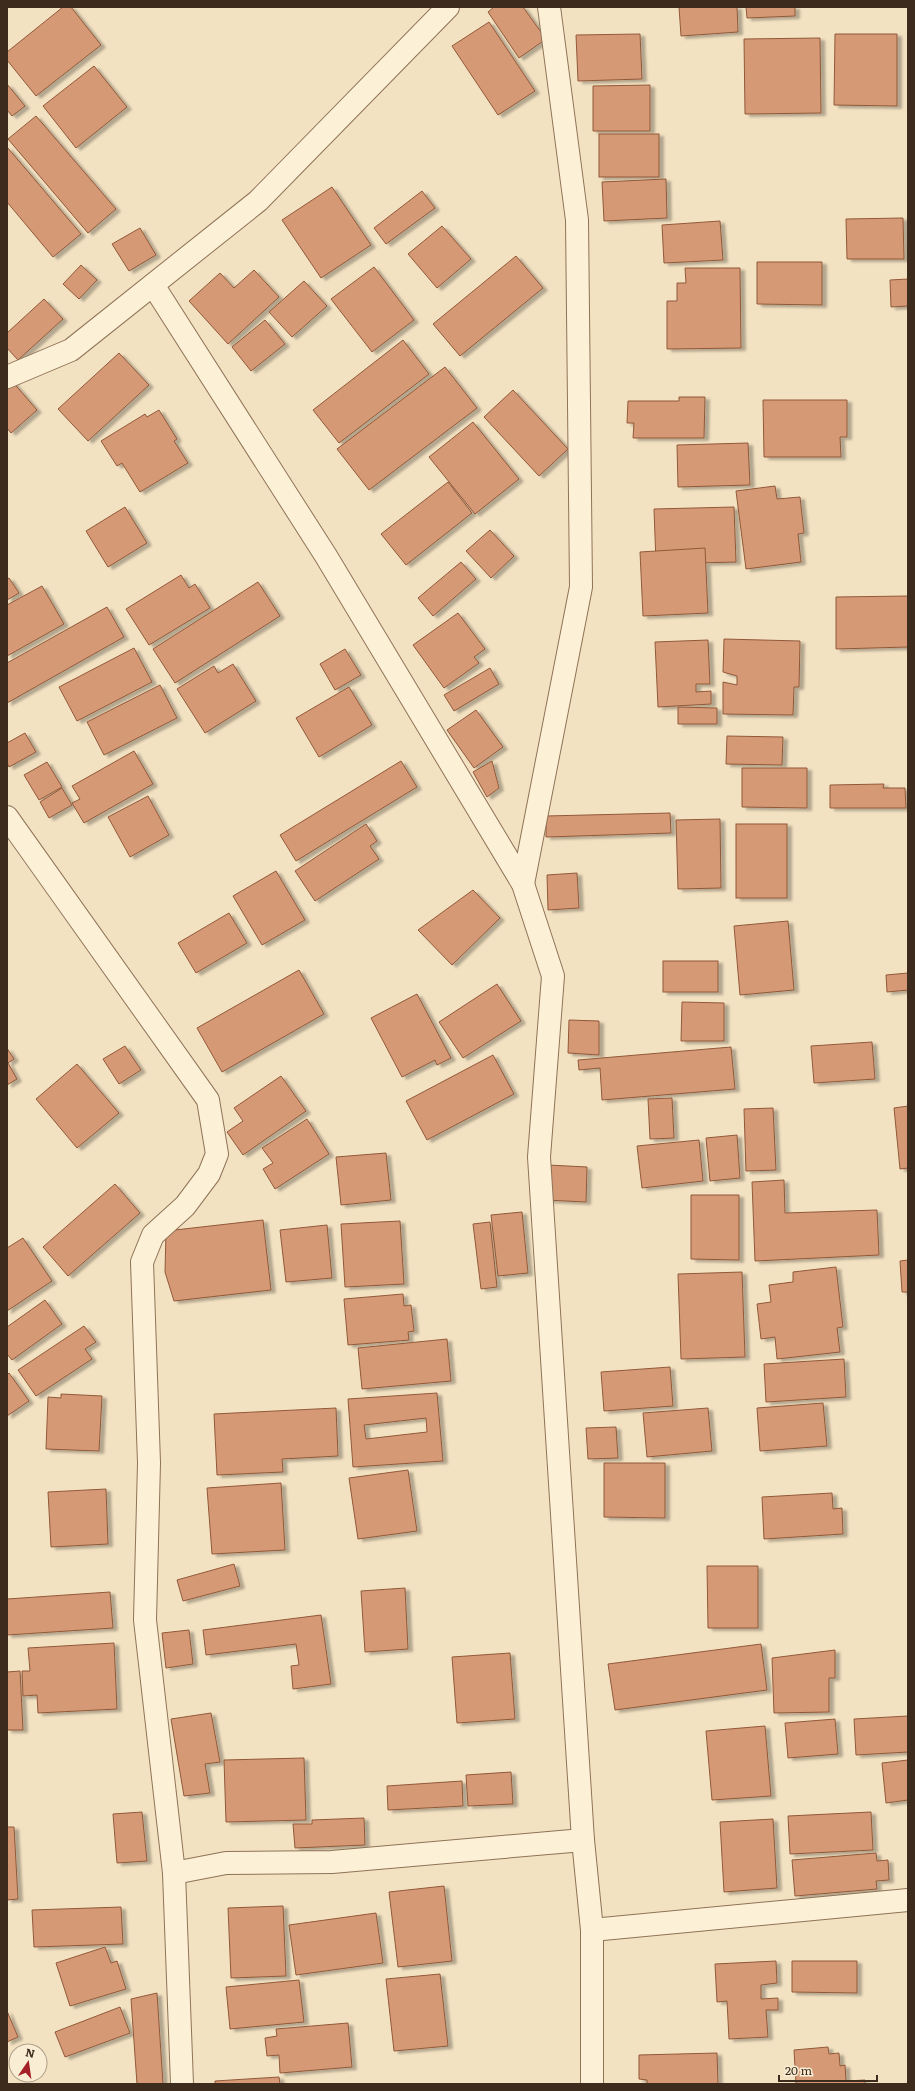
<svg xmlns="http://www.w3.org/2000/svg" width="915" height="2091" font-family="Literata,serif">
  <defs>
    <filter id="shadow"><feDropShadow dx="4.5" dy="2.5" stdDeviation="1" flood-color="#0004"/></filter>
  </defs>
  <rect width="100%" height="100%" fill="#f3e2c2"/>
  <g fill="#d59974" stroke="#91593a" fill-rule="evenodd" filter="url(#shadow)">
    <polygon points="63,7 71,7 101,45 36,96 7,60 7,52"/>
    <polygon points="494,7 523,7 546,39 519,58 488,12"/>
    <polygon points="679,7 737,7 738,32 681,36"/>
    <polygon points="746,7 795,7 795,16 747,18"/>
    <polygon points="489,22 535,91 498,115 452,46"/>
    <polygon points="640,34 642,79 578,81 576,35"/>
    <polygon points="835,34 897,34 897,106 834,105"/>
    <polygon points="820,38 821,113 745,114 744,39"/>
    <polygon points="94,66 127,107 76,148 43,106"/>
    <polygon points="7,84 25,106 12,116 7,110"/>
    <polygon points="650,85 650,131 593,131 593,86"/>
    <polygon points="36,116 116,209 88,233 8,139"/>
    <rect x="599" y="134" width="60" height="43"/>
    <polygon points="7,147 81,234 53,257 7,202"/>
    <polygon points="666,179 667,218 604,221 602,182"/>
    <polygon points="332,187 371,245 321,278 282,220"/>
    <polygon points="422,191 435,208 386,244 374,228"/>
    <polygon points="903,218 904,259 847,259 846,219"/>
    <polygon points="720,221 723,260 664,263 662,225"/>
    <polygon points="442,226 471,259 437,288 408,254"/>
    <polygon points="140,228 156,255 129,271 112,244"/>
    <polygon points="516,256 543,288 460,356 433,324"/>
    <polygon points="757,262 822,262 822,305 757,304"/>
    <polygon points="81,265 97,280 79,299 63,284"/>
    <polygon points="374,267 414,320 372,352 331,299"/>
    <polygon points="685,268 740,268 741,348 667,349 667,301 677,301 677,283 686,283"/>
    <polygon points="254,270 279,297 228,344 189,301 220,273 234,288"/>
    <polygon points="908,279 908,306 891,307 890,280"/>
    <polygon points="304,281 327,306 292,337 269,312"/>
    <polygon points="44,299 63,319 18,360 7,348 7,333"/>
    <polygon points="265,320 285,344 251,371 232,347"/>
    <polygon points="403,340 429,374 339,443 313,410"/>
    <polygon points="119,353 149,385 88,441 58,409"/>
    <polygon points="445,367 477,408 369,490 337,449"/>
    <polygon points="11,380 37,410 11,433 7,428 7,383"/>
    <polygon points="513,390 568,449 539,476 484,417"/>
    <polygon points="679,397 705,397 704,438 633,438 634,423 627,423 628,401 679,401"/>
    <polygon points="763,400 847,400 847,437 840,437 841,457 764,457"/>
    <polygon points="159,410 177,439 174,441 188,463 140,492 122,463 117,466 101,441 145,414 147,417"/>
    <polygon points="473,422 519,479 475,514 429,457"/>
    <polygon points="748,443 750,485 678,487 677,445"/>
    <polygon points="448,482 472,513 406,565 381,534"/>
    <polygon points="775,486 777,499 800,497 804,533 798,534 801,562 746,569 736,491"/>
    <polygon points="125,507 147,543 108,567 86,531"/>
    <polygon points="734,507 736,562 656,564 654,509"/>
    <polygon points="490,530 514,556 491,578 466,551"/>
    <polygon points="705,548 708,613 643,616 640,552"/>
    <polygon points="461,562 476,579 433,616 418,598"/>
    <polygon points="181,575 189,588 195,584 210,608 149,645 126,609"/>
    <polygon points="9,578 19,593 7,600 7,579"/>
    <polygon points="258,582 280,616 175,683 153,649"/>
    <polygon points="42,586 64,624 7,656 7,605"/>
    <polygon points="908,596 908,647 836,649 836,597"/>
    <polygon points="107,607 124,637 7,703 7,663"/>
    <polygon points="458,613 485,649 474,657 479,663 444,688 413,645"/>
    <polygon points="724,639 800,641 799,687 794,687 793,715 723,714 723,682 737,685 737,676 723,672"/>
    <polygon points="708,640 710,684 696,684 696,692 711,691 711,704 658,707 655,642"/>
    <polygon points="134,648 152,682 77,721 59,687"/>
    <polygon points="345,649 361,675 335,690 320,664"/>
    <polygon points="233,664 256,701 205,733 177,689 214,666 218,673"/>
    <polygon points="490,668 499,684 454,711 444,695"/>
    <polygon points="160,685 177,718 104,755 87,722"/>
    <polygon points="349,687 372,725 319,757 296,718"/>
    <polygon points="678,707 717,708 717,724 678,724"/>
    <polygon points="476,710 503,747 474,768 447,730"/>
    <polygon points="25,733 36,752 9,767 7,763 7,743"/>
    <polygon points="727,736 783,737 782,765 726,764"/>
    <polygon points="134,751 153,784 84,823 72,803 80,799 72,786"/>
    <polygon points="401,761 417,787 296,861 280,835"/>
    <polygon points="492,761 499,788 487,797 473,772"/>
    <polygon points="47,762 62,787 39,800 24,775"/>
    <polygon points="742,768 807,768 807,808 742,807"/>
    <polygon points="884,784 883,788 905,788 906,808 830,808 830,785"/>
    <polygon points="62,788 72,805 49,818 40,802"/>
    <polygon points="148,796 169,835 130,857 108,817"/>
    <polygon points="670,813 671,833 546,837 546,816"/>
    <polygon points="720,819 721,888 678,889 676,820"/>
    <polygon points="366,824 377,841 370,846 379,859 315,901 295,871"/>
    <rect x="736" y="824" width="51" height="74"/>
    <polygon points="276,871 305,920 262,945 233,896"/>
    <polygon points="577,873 579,908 548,910 547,875"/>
    <polygon points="473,890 500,918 452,965 418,930"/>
    <polygon points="229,913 247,943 196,973 178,943"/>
    <polygon points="788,921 794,990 740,995 734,926"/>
    <rect x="663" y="961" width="55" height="31"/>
    <polygon points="299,970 324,1014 222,1072 197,1028"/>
    <polygon points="908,973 908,990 887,992 886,975"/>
    <polygon points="497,984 521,1021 463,1058 439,1022"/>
    <polygon points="417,994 451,1058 437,1065 435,1060 402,1077 371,1018"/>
    <polygon points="682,1002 724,1003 724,1041 681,1041"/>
    <polygon points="569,1020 599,1021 599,1055 568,1053"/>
    <polygon points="872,1042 875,1079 814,1083 811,1046"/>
    <polygon points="125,1046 141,1070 119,1084 103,1059"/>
    <polygon points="731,1047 735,1089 602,1100 600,1068 579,1070 578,1060"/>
    <polygon points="7,1048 14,1059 8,1063 17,1079 7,1085"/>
    <polygon points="493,1055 514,1094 427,1140 406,1101"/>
    <polygon points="77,1064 119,1113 77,1148 36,1099"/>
    <polygon points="281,1076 306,1111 243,1155 227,1132 243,1121 234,1108"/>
    <polygon points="672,1098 674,1138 650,1139 648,1099"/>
    <polygon points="908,1106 908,1168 900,1169 894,1108"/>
    <polygon points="773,1108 776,1170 746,1171 744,1109"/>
    <polygon points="307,1119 329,1154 275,1189 263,1169 273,1163 262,1148"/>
    <polygon points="737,1135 740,1178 710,1181 706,1138"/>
    <polygon points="699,1140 703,1181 642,1188 637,1146"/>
    <polygon points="386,1153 391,1200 341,1205 336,1157"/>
    <polygon points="548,1165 587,1167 586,1202 546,1200"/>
    <polygon points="784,1180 785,1213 877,1210 879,1255 755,1261 752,1182"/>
    <polygon points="115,1184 140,1213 68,1276 43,1247"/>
    <polygon points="691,1195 739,1195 739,1260 691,1259"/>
    <polygon points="522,1212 528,1273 498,1276 491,1215"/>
    <polygon points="263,1220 271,1290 174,1301 165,1272 166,1231"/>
    <polygon points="400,1221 404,1284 345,1287 341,1224"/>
    <polygon points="490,1222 497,1287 481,1289 473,1224"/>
    <polygon points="327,1225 332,1278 286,1282 280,1230"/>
    <polygon points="23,1238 52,1281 7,1311 7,1248"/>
    <polygon points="908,1260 908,1292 902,1292 900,1261"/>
    <polygon points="836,1267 843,1327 837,1328 840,1352 777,1359 775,1337 761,1339 757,1304 771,1302 769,1285 793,1282 793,1272"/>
    <polygon points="742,1272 745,1357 681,1359 678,1274"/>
    <polygon points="403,1294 404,1306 411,1305 414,1331 408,1332 409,1340 348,1345 344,1299"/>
    <polygon points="45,1300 62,1324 12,1360 7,1354 7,1327"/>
    <polygon points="84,1326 96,1342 85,1349 92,1359 36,1396 18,1370"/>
    <polygon points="447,1339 451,1381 362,1389 358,1348"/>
    <polygon points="844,1359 846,1397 766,1402 764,1364"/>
    <polygon points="670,1367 673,1406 604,1411 601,1372"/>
    <polygon points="9,1373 29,1401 7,1416 7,1375"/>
    <path d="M437,1393l6,68 -90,6 -5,-68zM426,1418l1,14 -61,7 -2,-14z"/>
    <polygon points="61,1394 102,1396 99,1451 46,1449 48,1397 61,1398"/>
    <polygon points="823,1403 827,1446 760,1451 757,1408"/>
    <polygon points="336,1408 338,1456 282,1459 283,1472 217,1475 214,1414"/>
    <polygon points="708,1408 712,1451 647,1457 643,1413"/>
    <polygon points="616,1427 618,1458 588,1459 586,1428"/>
    <polygon points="604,1463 665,1463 665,1518 604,1517"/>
    <polygon points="408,1470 417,1531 358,1539 349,1478"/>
    <polygon points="281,1483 285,1550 212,1554 207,1488"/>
    <polygon points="106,1489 108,1544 51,1547 48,1492"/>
    <polygon points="832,1493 833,1509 842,1508 843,1534 764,1539 762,1497"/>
    <polygon points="234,1564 240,1586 183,1601 177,1580"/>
    <polygon points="707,1566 758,1566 758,1628 708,1628"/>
    <polygon points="405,1588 408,1649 365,1652 361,1591"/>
    <polygon points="110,1592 113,1628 7,1635 7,1599"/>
    <polygon points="321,1615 331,1684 293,1689 291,1666 299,1665 296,1644 206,1655 203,1630"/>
    <polygon points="189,1630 193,1664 166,1668 162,1633"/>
    <polygon points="114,1643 117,1709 38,1713 37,1695 23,1696 22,1671 30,1671 28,1648"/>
    <polygon points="761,1644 767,1690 615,1710 608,1664"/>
    <polygon points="835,1650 835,1678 829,1678 829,1712 774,1713 772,1658"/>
    <polygon points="510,1653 515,1719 457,1723 452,1657"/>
    <polygon points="20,1671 23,1730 7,1730 7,1672"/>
    <polygon points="211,1713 220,1762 205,1764 210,1793 184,1796 171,1719"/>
    <polygon points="908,1716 908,1752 856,1755 854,1719"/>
    <polygon points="835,1719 838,1754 788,1758 785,1723"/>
    <polygon points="765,1726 771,1796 712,1800 706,1731"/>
    <polygon points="304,1758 306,1820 226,1822 224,1760"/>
    <polygon points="908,1760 908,1800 886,1803 882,1763"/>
    <polygon points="511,1772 513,1804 468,1806 466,1775"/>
    <polygon points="462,1781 463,1806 388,1810 387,1786"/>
    <polygon points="142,1812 147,1861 117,1863 113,1814"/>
    <polygon points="871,1812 873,1850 790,1854 788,1816"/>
    <polygon points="364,1818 365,1845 295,1848 293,1824 312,1824 312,1820"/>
    <polygon points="773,1819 777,1888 724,1892 720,1822"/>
    <polygon points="7,1827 14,1827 18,1899 7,1900"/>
    <polygon points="876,1853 877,1861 888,1860 889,1880 876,1881 877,1889 795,1896 792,1860"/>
    <polygon points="444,1886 452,1961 398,1967 389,1892"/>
    <polygon points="283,1906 286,1976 231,1978 228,1908"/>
    <polygon points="121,1907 123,1944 34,1947 32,1910"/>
    <polygon points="376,1913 383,1963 296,1975 289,1925"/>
    <polygon points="105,1947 111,1963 117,1961 126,1989 70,2006 56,1963"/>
    <polygon points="776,1961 777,1983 761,1985 761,1999 778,1998 778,2010 766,2010 768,2037 729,2039 727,2001 717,2002 715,1964"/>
    <polygon points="792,1961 857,1961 857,1993 792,1992"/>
    <polygon points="440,1974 448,2046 394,2051 386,1979"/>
    <polygon points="299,1980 304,2022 230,2029 226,1987"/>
    <polygon points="157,1993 163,2084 137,2084 131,1999"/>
    <polygon points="120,2007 130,2033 65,2057 55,2032"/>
    <polygon points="7,2011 18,2037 7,2042"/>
    <polygon points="348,2023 352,2067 280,2073 279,2055 267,2056 265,2038 277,2036 276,2029"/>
    <polygon points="828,2047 829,2054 839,2053 840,2066 845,2065 846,2081 865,2080 865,2084 796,2084 794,2050"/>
    <polygon points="717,2053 718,2084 647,2084 647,2080 639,2079 639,2055"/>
    <polygon points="279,2077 280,2084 215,2084 215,2081"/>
  </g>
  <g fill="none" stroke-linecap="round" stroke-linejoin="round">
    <defs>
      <g id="street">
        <polyline points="153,285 326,556 523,884 553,976 539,1157 583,1840 592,1930 592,2084"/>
        <polyline points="7,377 71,350 258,201 448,7"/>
        <polyline points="7,817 208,1100 217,1154 209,1174 185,1206 153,1235 142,1262 149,1463 145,1620 174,1873 182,2084"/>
        <polyline points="523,884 581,587 577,220 549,7"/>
        <polyline points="174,1873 226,1863 332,1862 583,1840"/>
        <polyline points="592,1930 908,1900"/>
      </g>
    </defs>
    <use href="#street" stroke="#8f7357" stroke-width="24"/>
    <use href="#street" stroke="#fcf0d7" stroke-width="22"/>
  </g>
  <rect width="915" height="2091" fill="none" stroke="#3d2b1d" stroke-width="16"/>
  <g transform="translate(28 2063) rotate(13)"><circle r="19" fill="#f9edd3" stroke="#ae9f8a"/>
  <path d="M0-3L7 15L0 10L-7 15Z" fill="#a42026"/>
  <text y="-6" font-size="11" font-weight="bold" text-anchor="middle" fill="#3d2b1d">N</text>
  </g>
  <path d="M779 2075v6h98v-6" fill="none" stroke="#3d2b1d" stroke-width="2"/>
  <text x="785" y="2075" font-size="12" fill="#3d2b1d" stroke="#f9edd3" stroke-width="3" paint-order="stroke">20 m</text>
</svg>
